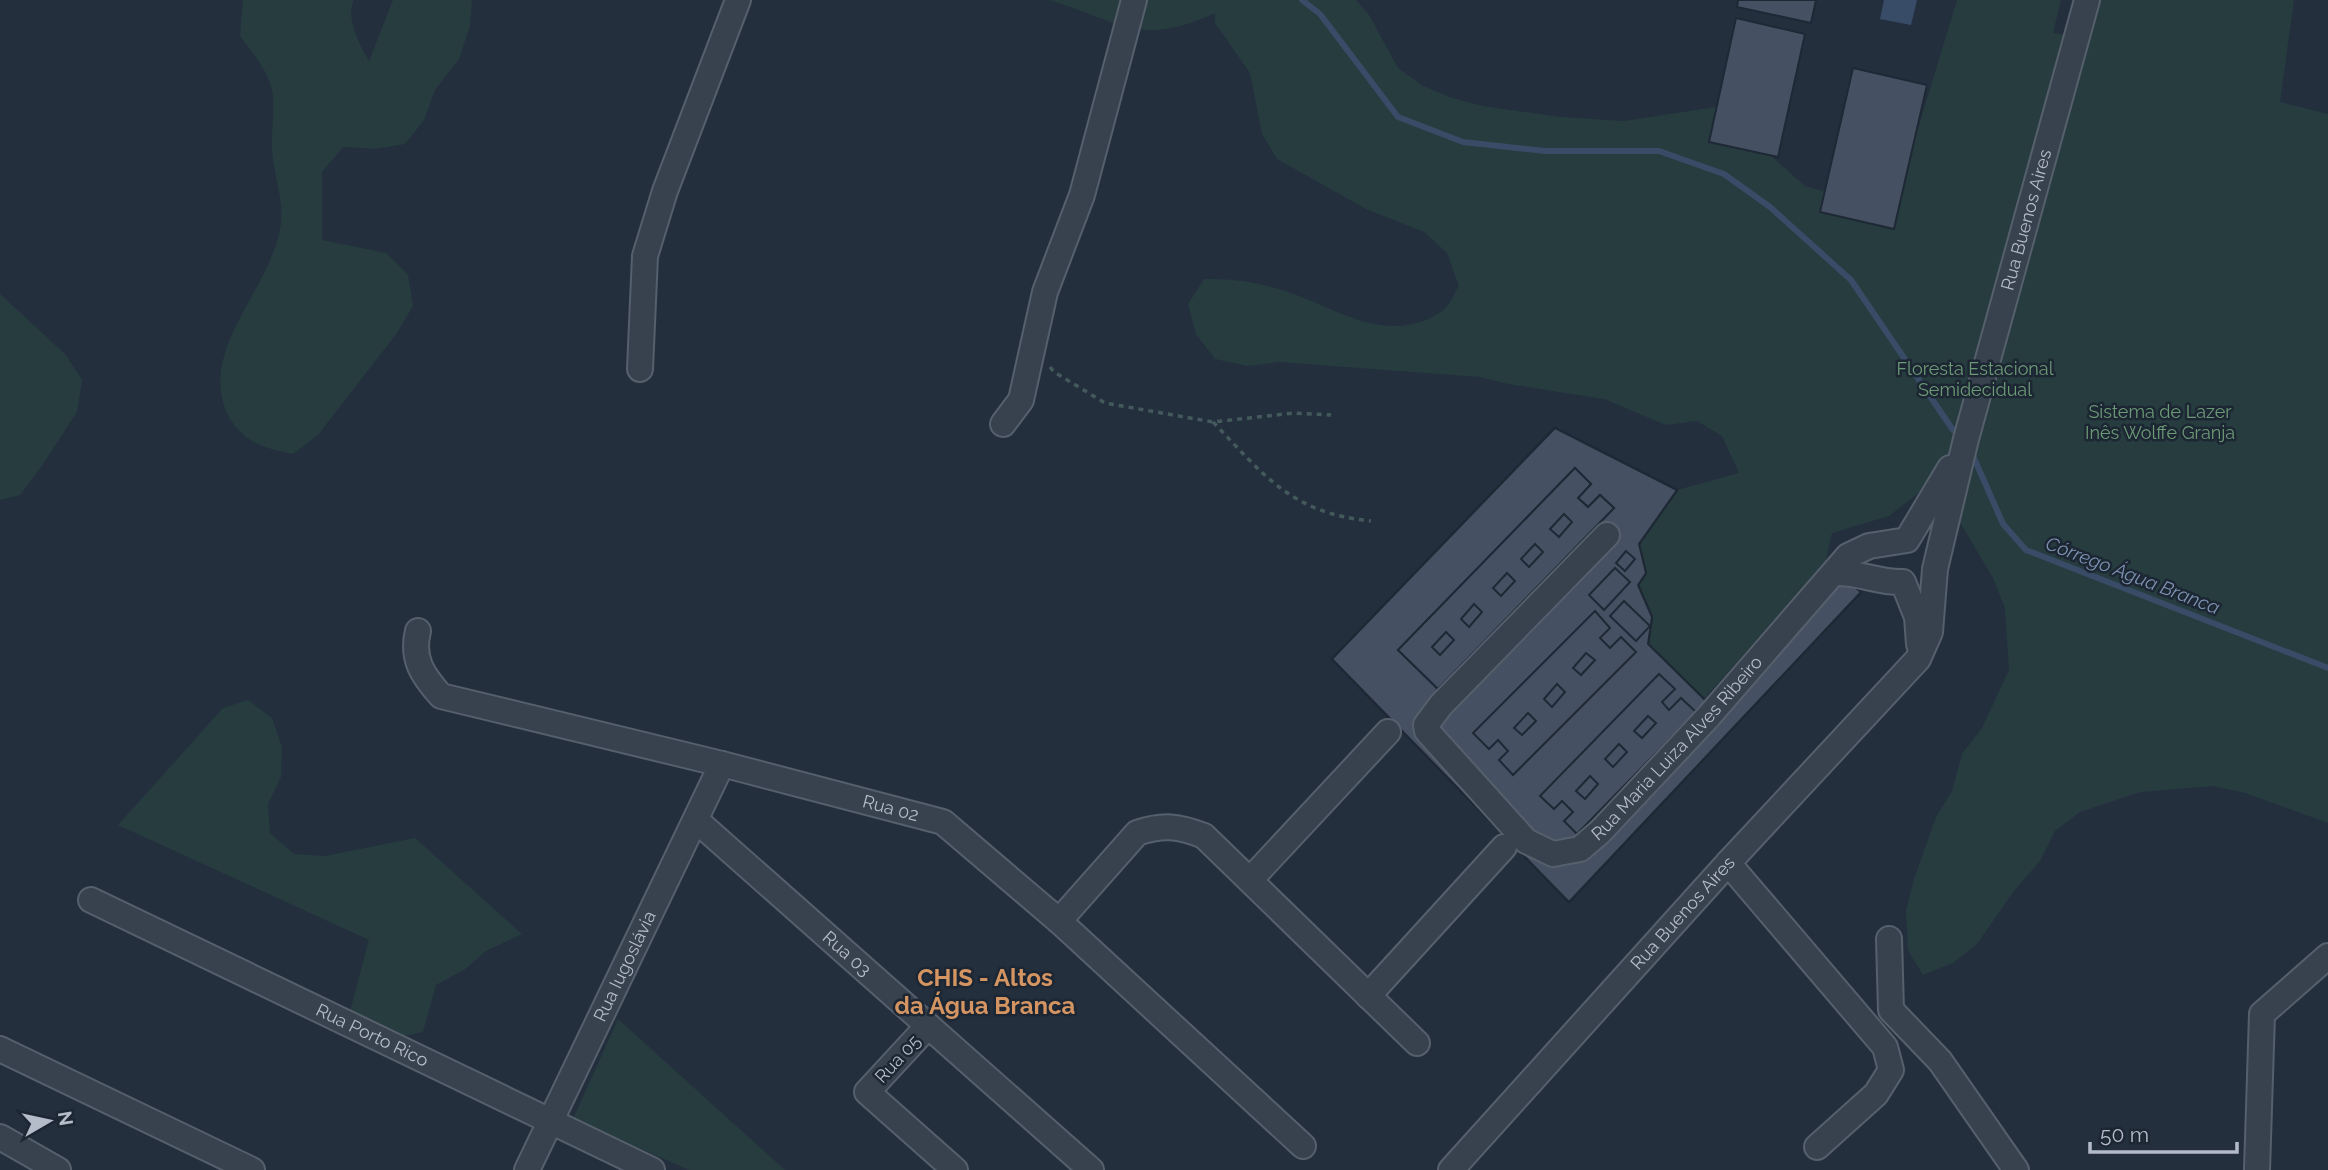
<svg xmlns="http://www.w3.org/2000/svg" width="2328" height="1170" font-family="Raleway,sans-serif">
  <rect width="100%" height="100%" fill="#242f3e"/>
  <g fill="#263c3f">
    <path d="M243,0h111c-9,17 6,46 15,61l24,-61h79l-2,26 -11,33 -24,31 -11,30 -19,24 -30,5 -32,-2 -21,25v68l64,13 22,22 5,31 -16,27 -79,102 -25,19c-28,-5 -51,-12 -65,-39 -32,-65 46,-129 53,-192 3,-23 -8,-51 -9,-74 -1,-17 4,-49 -1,-63 -6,-19 -19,-34 -31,-50z"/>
    <path d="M1049,0h307l13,15 29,53 25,18 29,12 30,8 79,11 63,4 92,-14 89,79 88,25 64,-211h104l-8,33 34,5 10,-38h197l-14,102 48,12v709l-83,-30 -32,-7 -73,6 -60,20 -25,19 -15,30 -27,31 -36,52 -24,19 -30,12 -15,-25 -2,-39 8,-32 22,-62 16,-26 10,-37 20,-26 27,-58 -4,-62 -12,-30 -32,-54 -40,-33 -32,25 -57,17 -7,31 -120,136 -57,-56 4,-27 -14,-32 8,-12 -7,-29 38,-54 62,-17 -17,-37 -25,-15 -31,4 -62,-26 -96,-15 -28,-7 -201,-15 -31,4 -33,-7 -19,-25 -8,-30 16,-25c31,-1 60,4 90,15 48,18 96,51 147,18 8,-5 13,-18 18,-26l-12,-33 -23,-21 -58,-23 -89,-50 -15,-25 -12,-61 -35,-50v-10c-75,35 -96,8 -166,-13z"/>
    <polygon points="0,294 66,355 82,380 77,412 41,467 20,495 0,500"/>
    <polygon points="248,700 272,718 282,747 281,777 268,804 270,833 294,854 325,856 415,838 522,934 486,951 464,970 436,985 423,1032 393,1038 349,1015 369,940 118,825 223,708"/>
    <polygon points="618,1019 785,1170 689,1170 573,1119"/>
  </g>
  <polygon fill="#394c67" points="1884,0 1917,0 1911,25 1880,19"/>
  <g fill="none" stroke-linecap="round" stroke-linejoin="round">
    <g stroke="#394c67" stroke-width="6">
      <polyline points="1302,0 1320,14 1398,117 1463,142 1545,151 1659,151 1724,174 1770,207 1851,280 1953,430"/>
      <polyline points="1974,458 2003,524 2026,550 2328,668"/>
    </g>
  </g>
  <g fill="#455162" stroke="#1f2835" stroke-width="2" fill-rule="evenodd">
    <polygon points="1738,0 1816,0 1811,23 1737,7"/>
    <polygon points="1736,18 1805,34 1778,157 1709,142"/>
    <polygon points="1853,68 1927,85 1894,229 1820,212"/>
    <path d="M1555,428l122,62 -38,54 7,29 -8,12 14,32 -4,27 57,56 120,-136 36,28 -292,310 -237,-243zM1659,674l16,15 -13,13 7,8 12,-12 15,14 -119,122 -13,-13 9,-9 -11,-11 -8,8 -14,-13z"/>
    <path d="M1555,428l122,62 -38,54 7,29 -8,12 14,32 -4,27 57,56 120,-136 36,28 -292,310 -237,-243zM1595,611l15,17 -10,10 10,10 11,-11 15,15 -123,123 -14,-15 9,-9 -10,-11 -9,9 -16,-16z"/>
    <path d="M1555,428l122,62 -38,54 7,29 -8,12 14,32 -4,27 57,56 120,-136 36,28 -292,310 -237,-243zM1575,468l16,16 -13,14 10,9 12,-12 14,13 -176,181 -40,-39z"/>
    <polygon points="1575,468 1591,484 1578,498 1588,507 1600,495 1614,508 1438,689 1398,650"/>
    <polygon points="1564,514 1572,522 1559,537 1550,529"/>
    <polygon points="1535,544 1543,552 1529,567 1521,559"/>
    <polygon points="1626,551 1635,559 1625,571 1616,563"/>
    <polygon points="1615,568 1630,582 1604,610 1589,595"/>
    <polygon points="1507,573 1515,581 1501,596 1493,588"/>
    <polygon points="1624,601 1650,626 1636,641 1610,616"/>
    <polygon points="1474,604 1482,612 1469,627 1461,619"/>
    <polygon points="1595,611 1610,628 1600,638 1610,648 1621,637 1636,652 1513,775 1499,760 1508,751 1498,740 1489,749 1473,733"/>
    <polygon points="1446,632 1454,640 1440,655 1432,647"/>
    <polygon points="1586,653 1595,660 1581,675 1573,668"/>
    <polygon points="1659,674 1675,689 1662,702 1669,710 1681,698 1696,712 1577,834 1564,821 1573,812 1562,801 1554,809 1540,796"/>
    <polygon points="1557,684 1565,692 1552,707 1544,699"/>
    <polygon points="1528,713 1536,721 1522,735 1514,728"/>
    <polygon points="1648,716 1656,723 1642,738 1634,731"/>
    <polygon points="1619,744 1627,752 1613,767 1605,759"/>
    <polygon points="1590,776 1598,784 1585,799 1576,791"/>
  </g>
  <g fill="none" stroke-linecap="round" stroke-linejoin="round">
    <defs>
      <g id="minor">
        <polyline points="640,369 645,256 665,191 738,0"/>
        <polyline points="1003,424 1021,400 1045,292 1082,195 1134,0"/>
        <path id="s1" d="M1607,535l-166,170 -15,20 1,6 99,110 27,13 27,-5 20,-17 109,-116 139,-160 21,-10 38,-6 43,-72"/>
        <path d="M1835,573c25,-1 43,10 68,9l14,35 2,27"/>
        <path id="s2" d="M418,631c-7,28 5,45 23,65l281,68 221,58 116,99 244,225"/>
        <path id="s3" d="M697,821l394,349"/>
        <polyline points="1728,863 1885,1047 1891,1070 1876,1094 1817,1147"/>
        <polyline points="1250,880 1388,732"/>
        <path id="s4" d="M91,900l561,270"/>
        <path d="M1059,921l78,-88c26,-9 42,-7 67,3l213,207"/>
        <polyline points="1889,939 1891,1010 1940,1061 2016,1170"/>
        <polyline points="1368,996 1504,847"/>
        <polyline points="928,1026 867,1092 955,1170"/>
        <polyline points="0,1049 252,1170"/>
        <polyline points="0,1137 58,1170"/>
        <path id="s5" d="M527,1170l195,-406"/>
        <path id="s6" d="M1451,1170l277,-307 190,-204 12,-27 5,-63 31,-130 121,-439"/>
        <polyline points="2257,1170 2262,1014 2328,956"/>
      </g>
    </defs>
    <use href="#minor" stroke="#565f6c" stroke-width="28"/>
    <g stroke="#44595c" stroke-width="3.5" stroke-dasharray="5 5" stroke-linecap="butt">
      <polyline points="1050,367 1054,372 1105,403 1213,422 1294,413 1331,415"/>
      <path d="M1213,422c52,54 78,91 158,99"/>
    </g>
    <use href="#minor" stroke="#38414e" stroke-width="24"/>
  </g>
  <g text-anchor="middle" stroke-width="5" stroke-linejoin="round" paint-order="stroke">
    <g font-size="18" fill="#b4bcc9" stroke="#1d2633">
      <text dy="6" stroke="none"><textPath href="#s6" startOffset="1146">Rua Buenos Aires</textPath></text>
      <text dy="6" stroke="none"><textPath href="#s1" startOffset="614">Rua Maria Luiza Alves Ribeiro</textPath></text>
      <text dy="6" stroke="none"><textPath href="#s2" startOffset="536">Rua 02</textPath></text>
      <text dy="6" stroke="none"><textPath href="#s6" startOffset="346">Rua Buenos Aires</textPath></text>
      <text dy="6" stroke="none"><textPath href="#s3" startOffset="200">Rua 03</textPath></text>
      <text dy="6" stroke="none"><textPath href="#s5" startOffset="226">Rua Iugoslávia</textPath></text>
      <text dy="6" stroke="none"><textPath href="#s4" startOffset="312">Rua Porto Rico</textPath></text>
      <text transform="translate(898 1059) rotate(-47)" y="6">Rua 05</text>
    </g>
    <g font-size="18" fill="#6b9a76" stroke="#1d2633">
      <text x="1975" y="375">Floresta Estacional<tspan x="1975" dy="21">Semidecidual</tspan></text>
      <text x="2160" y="418">Sistema de Lazer<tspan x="2160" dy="21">Inês Wolffe Granja</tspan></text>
    </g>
    <g font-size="19" font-style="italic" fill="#7c92b1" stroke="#1d2633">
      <text transform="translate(2133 575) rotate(21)" y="7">Córrego Água Branca</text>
    </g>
    <g font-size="24" font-weight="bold" fill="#d59563" stroke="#1d2633">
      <text x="985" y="986">CHIS - Altos<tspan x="985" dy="28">da Água Branca</tspan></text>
    </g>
  </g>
  <g transform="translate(49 1121) rotate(81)" stroke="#1d2633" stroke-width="5" paint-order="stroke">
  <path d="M0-5L12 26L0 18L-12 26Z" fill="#b4bcc9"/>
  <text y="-10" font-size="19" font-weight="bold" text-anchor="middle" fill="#b4bcc9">N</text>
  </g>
  <path d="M2090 1142v10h147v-10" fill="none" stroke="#b4bcc9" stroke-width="3.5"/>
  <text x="2100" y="1142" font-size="21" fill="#b4bcc9" stroke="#1d2633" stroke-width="5" paint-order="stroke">50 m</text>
</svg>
